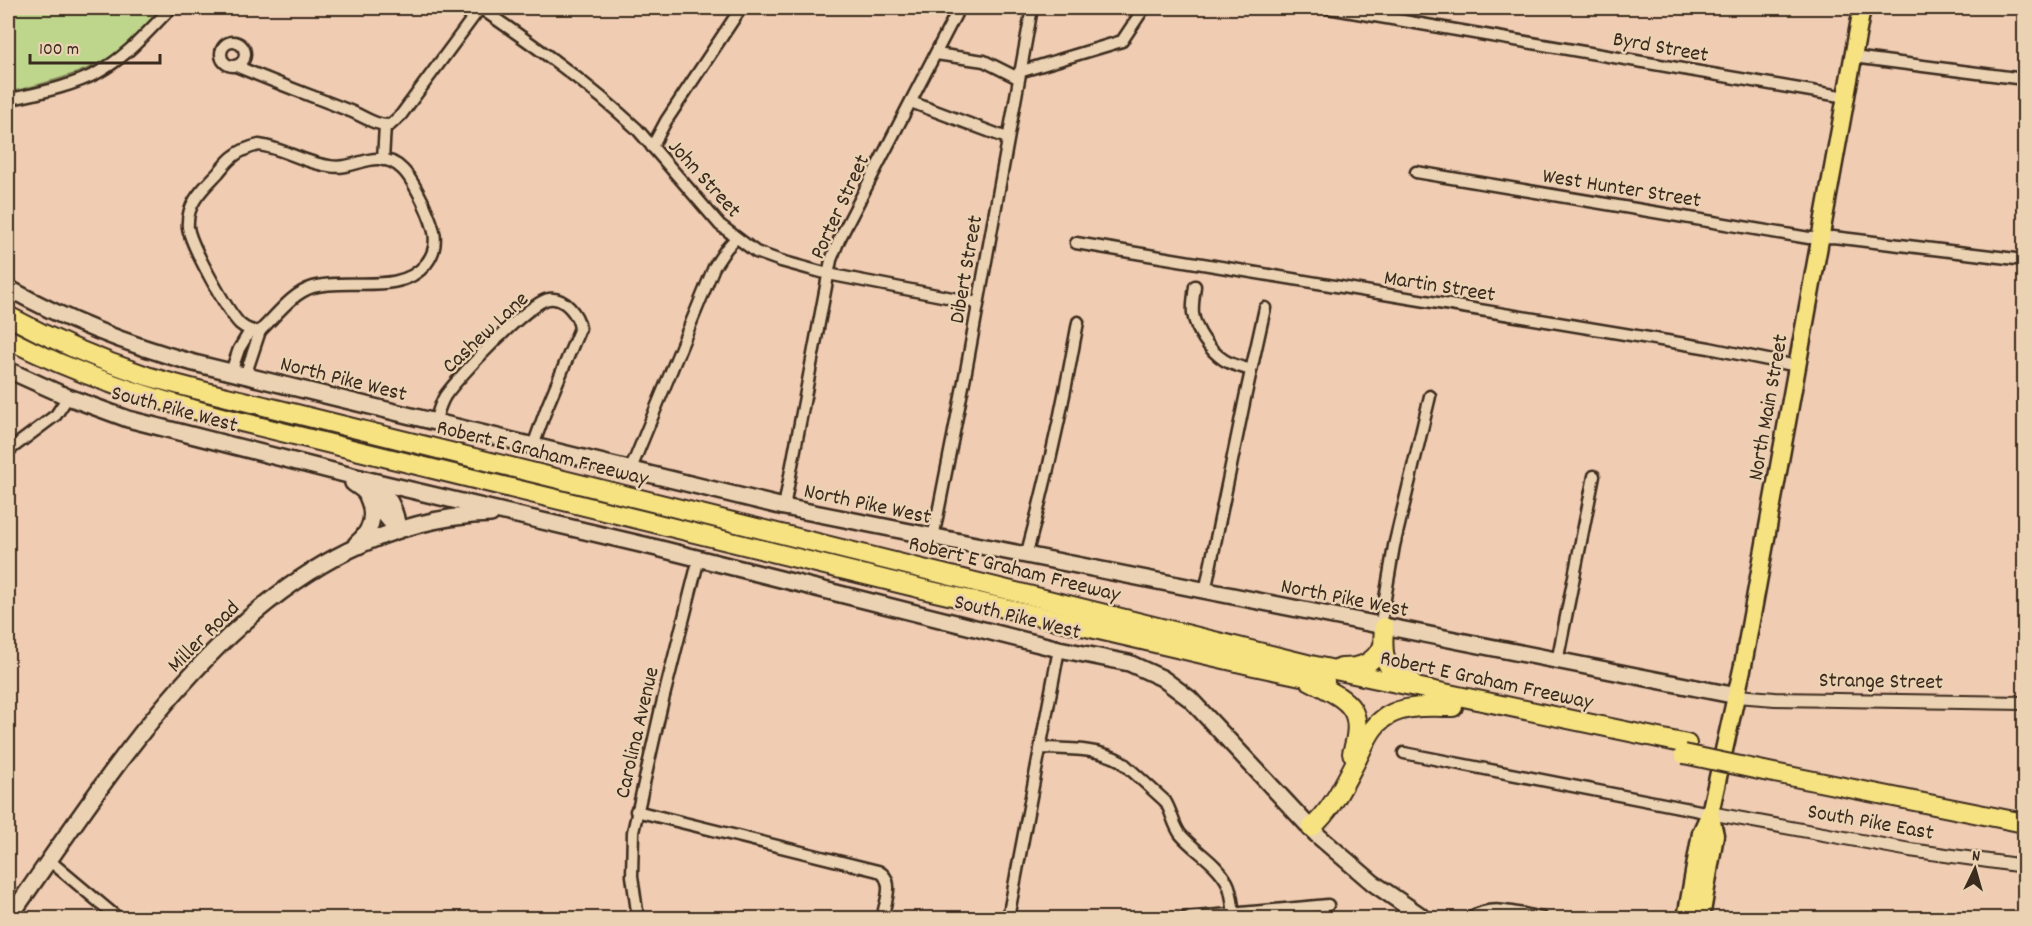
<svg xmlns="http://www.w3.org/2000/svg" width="2032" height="926" font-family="Dekko,sans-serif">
  <rect width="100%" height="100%" fill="#efccb2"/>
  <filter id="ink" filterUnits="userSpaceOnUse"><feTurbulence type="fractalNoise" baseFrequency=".0167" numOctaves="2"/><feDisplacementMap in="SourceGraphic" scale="12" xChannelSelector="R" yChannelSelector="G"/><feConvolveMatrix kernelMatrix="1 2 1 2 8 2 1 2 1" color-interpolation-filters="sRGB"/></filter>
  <g filter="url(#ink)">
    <path fill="#bed58c" stroke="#7c8055" stroke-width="1.5" d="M8,8h158c-12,12 -23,26 -37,36 -36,29 -78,37 -121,49z"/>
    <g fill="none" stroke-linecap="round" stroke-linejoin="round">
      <defs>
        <g id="minor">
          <path d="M480,8c54,37 109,76 157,121l83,96 36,27 25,9 47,13 150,29"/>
          <polyline points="1328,8 1846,97"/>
          <circle cx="233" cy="54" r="12"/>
          <polyline points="936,54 984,61 1018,78"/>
          <polyline points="1853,57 2024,79"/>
          <path d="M236,66c38,16 76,30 114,45 13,5 26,15 40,14l11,-10 79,-107"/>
          <polyline points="1019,72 1122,41 1144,8"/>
          <path d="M8,100c29,-7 62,-13 89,-27 30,-16 51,-42 74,-65"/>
          <polyline points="911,102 1007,138"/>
          <path d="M259,145c24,3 45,18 70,21 15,3 26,-3 40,-6 30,-6 42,18 53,40 10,22 21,43 4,64 -26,32 -77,13 -113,23 -21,6 -37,29 -53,44 -8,1 -14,-2 -20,-7 -13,-13 -50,-80 -52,-97 -2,-24 16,-39 30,-54 5,-6 10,-13 16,-17 7,-6 16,-9 25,-11z"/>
          <polyline points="652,147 666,121 741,8"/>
          <polyline points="383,160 385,125"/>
          <polyline points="1416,172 1809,238 1833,237 2024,260"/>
          <polyline points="1076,243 1709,348 1797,366"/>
          <path d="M1195,286c-1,9 -3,19 -2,28 3,17 17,37 31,46 8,5 18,7 27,10"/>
          <polyline points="231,372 239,349 250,331"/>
          <polyline points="245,376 260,331"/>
          <path d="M435,422c3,-9 5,-18 10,-26 12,-18 85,-95 104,-97 16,-2 29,16 31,29l-33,79 -14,39"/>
          <polyline points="8,451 56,415 68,397"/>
          <polyline points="630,471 714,267 726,249 736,238"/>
          <polyline points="784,507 831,260 839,240 959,8"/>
          <polyline points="933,538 966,371 1032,8"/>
          <path d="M1026,556c21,-77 38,-155 52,-234"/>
          <polyline points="1205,592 1245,398 1265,308"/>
          <polyline points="1384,627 1382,616 1394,546 1430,396"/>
          <polyline points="1557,662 1594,476"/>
          <path d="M1041,748c26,1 57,0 80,13l44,40c7,11 8,24 16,34 14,16 36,28 46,47 5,9 5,21 7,32"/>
          <polyline points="1404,753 1710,813"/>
          <path d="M636,811l242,60c18,9 7,32 4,47"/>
          <polyline points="50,861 118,918"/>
          <polyline points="638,918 632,876 633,832 661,708 699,558"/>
          <polyline points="1008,918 1059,649"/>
          <polyline points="1185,918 1328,905"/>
          <path d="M1471,918c20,-15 49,-4 71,0"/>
        </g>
        <g id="tertiary">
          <polyline points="1737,696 1775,699 2024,703"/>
          <polyline points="1710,813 1910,850 2024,866"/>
        </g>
        <g id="secondary">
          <path d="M8,288c59,33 121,57 186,75l590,144 953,189"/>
          <path d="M8,370l60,27 60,22 232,59c25,11 35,25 38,52"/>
          <polyline points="360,478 657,548 1059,649 1129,663 1162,678 1190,699 1316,834 1373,883 1424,918"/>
          <path d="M353,483c20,12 29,31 45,47"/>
          <path d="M356,544c16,-13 20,-29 11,-48"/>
          <path d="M9,918c117,-166 253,-396 482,-404"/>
        </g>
        <g id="primary">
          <polyline points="1686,918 1701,833 1710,813 1743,665 1862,8"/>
          <polyline points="1701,918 1715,835 1710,813"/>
        </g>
        <g id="motorway">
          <path d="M8,316c44,24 91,44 139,60 40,12 81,21 121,31l1043,258 376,79"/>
          <path d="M8,339c69,36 142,59 217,79l706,173 323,75 71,15"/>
          <path d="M1384,627c-2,28 -2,43 27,54"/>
          <path d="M1341,668c21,0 30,-4 42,-21"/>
          <path d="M1309,680c37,20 58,26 43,73"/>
          <polyline points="1764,771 2024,823"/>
          <path d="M1311,828c20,-17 32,-42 44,-65 11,-20 15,-40 38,-50 19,-8 40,-6 60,-6"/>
        </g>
      </defs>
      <use href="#minor" stroke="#3b2a1e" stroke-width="15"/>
      <use href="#tertiary" stroke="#3b2a1e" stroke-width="16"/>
      <use href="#secondary" stroke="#3b2a1e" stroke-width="20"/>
      <use href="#primary" stroke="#3b2a1e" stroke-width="21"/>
      <use href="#motorway" stroke="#3b2a1e" stroke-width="22"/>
      <use href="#minor" stroke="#ebd2b3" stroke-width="10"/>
      <use href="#tertiary" stroke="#ebd2b3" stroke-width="12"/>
      <use href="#secondary" stroke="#ebd2b3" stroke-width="15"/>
      <use href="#primary" stroke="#f7e281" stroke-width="16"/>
      <use href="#motorway" stroke="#f7e281" stroke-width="18"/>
      <defs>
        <polyline id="motorway-bridge" points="1684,754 1764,771"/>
      </defs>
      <use href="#motorway-bridge" stroke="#3b2a1e" stroke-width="22" stroke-linecap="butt"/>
      <use href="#motorway-bridge" stroke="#f7e281" stroke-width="18"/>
    </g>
  </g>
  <g text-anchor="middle" stroke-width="5" stroke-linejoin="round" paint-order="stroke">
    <g font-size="22" fill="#3b2a1e" stroke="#ebd2b3">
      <text transform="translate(1661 45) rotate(10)" y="8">Byrd Street</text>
      <text transform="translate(706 177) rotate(48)" y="8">John Street</text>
      <text transform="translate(1622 186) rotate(9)" y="8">West Hunter Street</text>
      <text transform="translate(838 206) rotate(-65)" y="8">Porter Street</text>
      <text transform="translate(964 269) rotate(-80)" y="8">Dibert Street</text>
      <text transform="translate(1440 284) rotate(9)" y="8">Martin Street</text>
      <text transform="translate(484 331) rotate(-43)" y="8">Cashew Lane</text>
      <text transform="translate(344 377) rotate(14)" y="8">North Pike West</text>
      <text transform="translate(175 407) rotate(15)" y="8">South Pike West</text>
      <text transform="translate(1766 407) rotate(-80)" y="8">North Main Street</text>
      <text transform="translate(543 451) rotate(14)" y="8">Robert E Graham Freeway</text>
      <text transform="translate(868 502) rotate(12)" y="8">North Pike West</text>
      <text transform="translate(1015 567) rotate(14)" y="8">Robert E Graham Freeway</text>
      <text transform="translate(1345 596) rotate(11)" y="8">North Pike West</text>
      <text transform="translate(1018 615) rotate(14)" y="8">South Pike West</text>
      <text transform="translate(202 635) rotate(-45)" y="8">Miller Road</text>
      <text transform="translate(1487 678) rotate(12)" y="8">Robert E Graham Freeway</text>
      <text transform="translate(1881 679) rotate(1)" y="8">Strange Street</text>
      <text transform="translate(635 732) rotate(-77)" y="8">Carolina Avenue</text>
      <text transform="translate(1871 820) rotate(10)" y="8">South Pike East</text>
    </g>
  </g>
  <rect width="2032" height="926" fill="none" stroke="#ebd2b3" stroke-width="30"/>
  <rect x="15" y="15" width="2002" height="896" fill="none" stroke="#3b2a1e" stroke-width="2" filter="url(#ink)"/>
  <g transform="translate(1975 869) rotate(5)" stroke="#ebd2b3" stroke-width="4.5" paint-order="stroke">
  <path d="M0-4.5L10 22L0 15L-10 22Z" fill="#3b2a1e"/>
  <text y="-9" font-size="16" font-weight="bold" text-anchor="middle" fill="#3b2a1e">N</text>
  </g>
  <path d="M30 54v9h130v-9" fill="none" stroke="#3b2a1e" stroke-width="3"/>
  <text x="39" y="54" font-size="18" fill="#3b2a1e" stroke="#ebd2b3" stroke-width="4.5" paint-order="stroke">100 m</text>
</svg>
